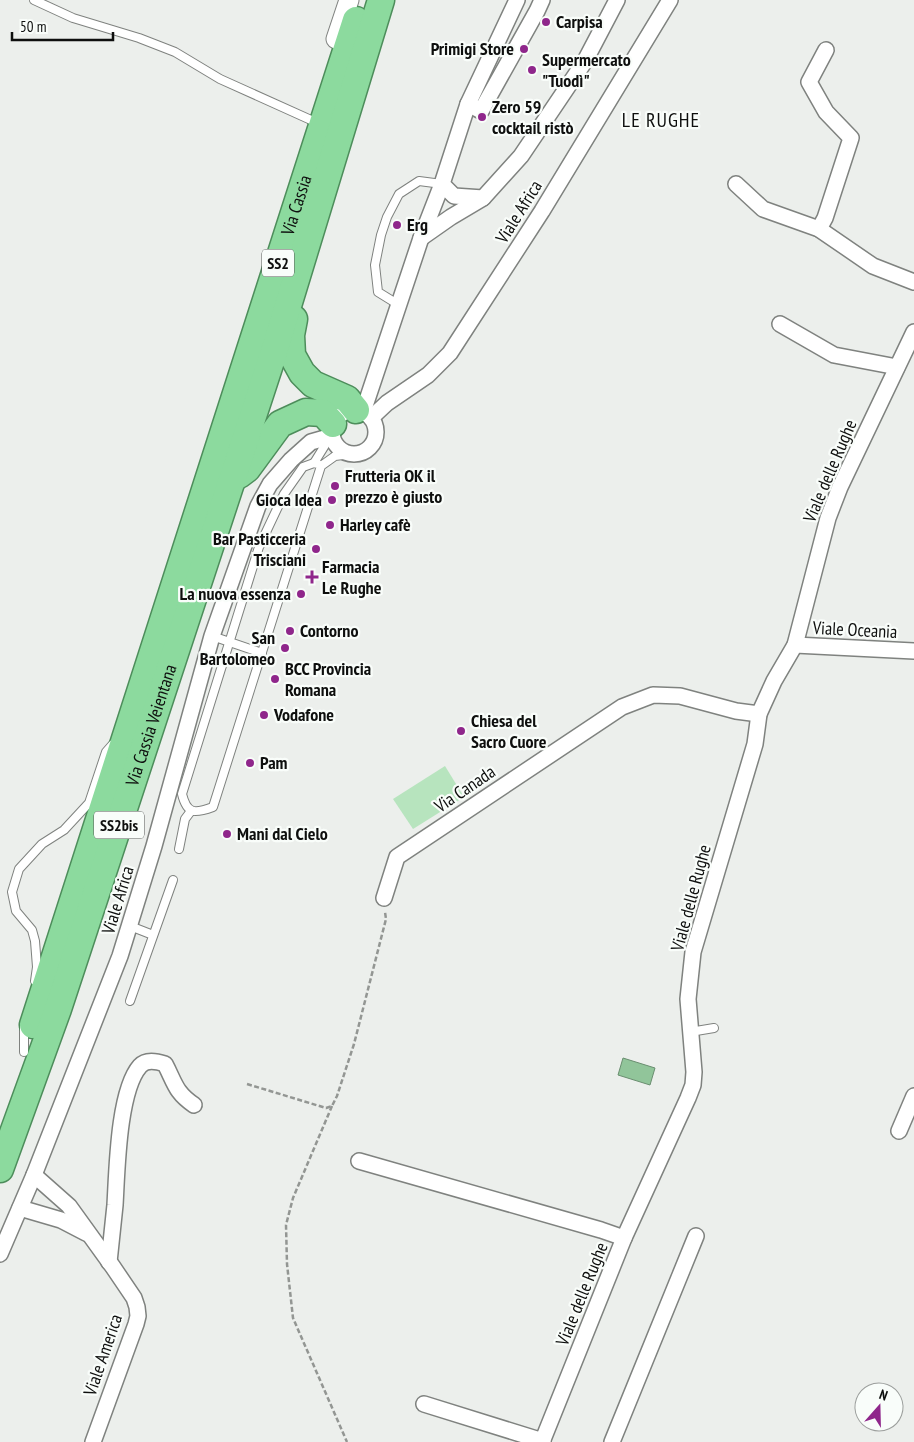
<svg xmlns="http://www.w3.org/2000/svg" width="914" height="1442" font-family="'PT Sans Narrow',sans-serif">
  <rect width="100%" height="100%" fill="#ecefec"/>
  <polygon fill="#b7e4be" points="445,766 464,797 413,829 393,799"/>
  <polygon fill="#91c59a" stroke="#6a8e70" points="623,1058 655,1068 650,1085 618,1075"/>
  <g fill="none" stroke-linecap="round" stroke-linejoin="round">
    <defs>
      <g id="service">
        <polyline points="34,0 73,18 139,38 175,52 220,79 311,120"/>
        <polyline points="399,305 378,292 375,265 381,235 387,217 399,194 419,181 442,184"/>
        <polyline points="314,463 327,442 332,442"/>
        <path d="M321,466l-3,-2 -4,-1 -11,4 -19,27 -25,53 -77,247c5,20 12,20 31,13l108,-341 14,-10 16,-2"/>
        <polyline points="212,636 262,653"/>
        <polyline points="179,849 185,819 191,811"/>
        <polyline points="130,926 153,935"/>
        <polyline points="35,981 37,967 35,941 32,930 16,911 12,892 19,869 42,844 64,830 89,803 106,752 113,744"/>
        <polyline points="130,1001 173,880"/>
        <polyline points="24,1026 24,1052"/>
        <polyline points="690,1032 714,1028"/>
      </g>
      <g id="minor">
        <polyline points="517,0 468,104 442,184 454,196 483,198 521,156 585,61 617,0"/>
        <polyline points="468,104 481,111 537,11 542,0"/>
        <polyline points="736,184 763,209 819,229 873,266 914,282"/>
        <polyline points="819,229 825,218 851,138 826,112 809,82 826,50"/>
        <polyline points="421,238 451,217 483,198"/>
        <polyline points="780,324 834,355 897,367"/>
        <circle cx="354" cy="432" r="22"/>
        <polyline points="363,412 421,238 442,184"/>
        <polyline points="371,418 387,403 428,375 450,353 542,211 670,0"/>
        <polyline points="795,645 914,651"/>
        <polyline points="384,898 397,857 622,707 653,695 680,696 736,711 759,714"/>
        <polyline points="899,1131 914,1096"/>
        <polyline points="359,1161 601,1230 624,1238"/>
        <polyline points="34,1175 69,1206 113,1267 134,1298 137,1307 138,1316 136,1324 93,1442"/>
        <polyline points="20,1208 61,1220 86,1233"/>
        <polyline points="0,1254 34,1175 120,956 154,846 212,636 258,506 270,484 291,460 311,442 332,436"/>
        <path d="M109,1262c2,-19 4,-38 6,-57 2,-33 3,-114 25,-139 6,-7 16,-5 25,-2 10,19 10,28 29,41"/>
        <polyline points="424,1404 543,1441"/>
        <polyline points="542,1442 624,1238 688,1098 693,1085 694,1072 688,999 693,952 755,744 759,714 774,681 795,645 828,518 840,487 914,332"/>
        <polyline points="612,1442 696,1236"/>
      </g>
      <polyline id="tertiary" points="336,39 349,0"/>
      <g id="trunk">
        <polyline points="294,319 291,335 292,355 302,373 313,384 347,399 356,410"/>
        <polyline points="239,475 247,469 280,424 306,412 323,413 333,424"/>
        <path id="s1" d="M33,1025l323,-1005"/>
        <path id="s2" d="M0,1169l58,-160 174,-529 41,-125 108,-355"/>
      </g>
    </defs>
    <use href="#service" stroke="#7f827f" stroke-width="10"/>
    <use href="#minor" stroke="#7f827f" stroke-width="18"/>
    <use href="#tertiary" stroke="#7f827f" stroke-width="21"/>
    <use href="#trunk" stroke="#4d8d5b" stroke-width="29"/>
    <g stroke="#939693" stroke-width="2.5" stroke-dasharray="5 2.5" stroke-linecap="butt">
      <polyline points="247,1084 326,1108 332,1106 337,1096 354,1044 386,919 385,912"/>
      <polyline points="332,1106 293,1198 286,1225 287,1264 293,1318 347,1442"/>
    </g>
    <use href="#service" stroke="#fff" stroke-width="8"/>
    <use href="#minor" stroke="#fff" stroke-width="15"/>
    <use href="#tertiary" stroke="#fff" stroke-width="19"/>
    <use href="#trunk" stroke="#8cda9e" stroke-width="26"/>
  </g>
  <g fill="#8f268b" stroke="#f9fdfa" stroke-width="2">
    <circle cx="546" cy="22" r="5"/>
    <circle cx="524" cy="49" r="5"/>
    <circle cx="532" cy="70" r="5"/>
    <circle cx="482" cy="117" r="5"/>
    <circle cx="397" cy="225" r="5"/>
    <circle cx="335" cy="486" r="5"/>
    <circle cx="332" cy="500" r="5"/>
    <circle cx="330" cy="525" r="5"/>
    <circle cx="316" cy="549" r="5"/>
    <path d="M309.5 569.5h5v5h5v5h-5v5h-5v-5h-5v-5h5z"/>
    <circle cx="301" cy="594" r="5"/>
    <circle cx="290" cy="631" r="5"/>
    <circle cx="285" cy="648" r="5"/>
    <circle cx="275" cy="679" r="5"/>
    <circle cx="264" cy="715" r="5"/>
    <circle cx="461" cy="731" r="5"/>
    <circle cx="250" cy="763" r="5"/>
    <circle cx="227" cy="834" r="5"/>
  </g>
  <g text-anchor="middle" stroke-width="4.5" stroke-linejoin="round" paint-order="stroke">
    <g fill="#f9fdfa" stroke="#545655" stroke-width="1">
      <rect x="262" y="249.5" width="32" height="27" rx="4"/>
      <rect x="94" y="811.5" width="50" height="27" rx="4"/>
    </g>
    <g font-size="16" font-weight="bold" fill="#0e0f0e">
      <text x="278" y="269">SS2</text>
      <text x="119" y="831">SS2bis</text>
    </g>
    <g font-size="18" font-weight="bold" fill="#0e0f0e" stroke="#f9fdfa" text-anchor="start">
      <text x="556" y="28">Carpisa</text>
      <text x="514" y="55" text-anchor="end">Primigi Store</text>
      <text x="542" y="66">Supermercato<tspan x="542" dy="21">"Tuodì"</tspan></text>
      <text x="492" y="113">Zero 59<tspan x="492" dy="21">cocktail ristò</tspan></text>
      <text x="407" y="231">Erg</text>
      <text x="345" y="482">Frutteria OK il<tspan x="345" dy="21">prezzo è giusto</tspan></text>
      <text x="322" y="506" text-anchor="end">Gioca Idea</text>
      <text x="340" y="531">Harley cafè</text>
      <text x="306" y="545" text-anchor="end">Bar Pasticceria<tspan x="306" dy="21">Trisciani</tspan></text>
      <text x="322" y="573">Farmacia<tspan x="322" dy="21">Le Rughe</tspan></text>
      <text x="291" y="600" text-anchor="end">La nuova essenza</text>
      <text x="300" y="637">Contorno</text>
      <text x="275" y="644" text-anchor="end">San<tspan x="275" dy="21">Bartolomeo</tspan></text>
      <text x="285" y="675">BCC Provincia<tspan x="285" dy="21">Romana</tspan></text>
      <text x="274" y="721">Vodafone</text>
      <text x="471" y="727">Chiesa del<tspan x="471" dy="21">Sacro Cuore</tspan></text>
      <text x="260" y="769">Pam</text>
      <text x="237" y="840">Mani dal Cielo</text>
    </g>
    <g font-size="18" fill="#0e0f0e" stroke="#f9fdfa">
      <text dy="6" stroke="none"><textPath href="#s1" startOffset="861">Via Cassia</textPath></text>
      <text transform="translate(519 212) rotate(-58)" y="6">Viale Africa</text>
      <text transform="translate(830 471) rotate(-67)" y="6">Viale delle Rughe</text>
      <text transform="translate(855 630) rotate(3)" y="6">Viale Oceania</text>
      <text dy="6" stroke="none"><textPath href="#s2" startOffset="469">Via Cassia Veientana</textPath></text>
      <text transform="translate(465 789) rotate(-34)" y="6">Via Canada</text>
      <text transform="translate(691 898) rotate(-75)" y="6">Viale delle Rughe</text>
      <text transform="translate(118 900) rotate(-73)" y="6">Viale Africa</text>
      <text transform="translate(582 1294) rotate(-68)" y="6">Viale delle Rughe</text>
      <text transform="translate(103 1355) rotate(-71)" y="6">Viale America</text>
    </g>
    <g font-size="20" letter-spacing="1" fill="#0e0f0e" stroke="#f9fdfa">
      <text x="661" y="127">LE RUGHE</text>
    </g>
  </g>
  <g transform="translate(879 1407) rotate(20)"><circle r="24" fill="#f9fdfa" stroke="#9b9e9c"/>
  <path d="M0-4L9 19L0 12L-9 19Z" fill="#8f268b"/>
  <text y="-8" font-size="14" font-weight="bold" text-anchor="middle" fill="#0e0f0e">N</text>
  </g>
  <path d="M12 32v8h101v-8" fill="none" stroke="#0e0f0e" stroke-width="2.5"/>
  <text x="20" y="32" font-size="15" fill="#0e0f0e" stroke="#f9fdfa" stroke-width="4" paint-order="stroke">50 m</text>
</svg>
